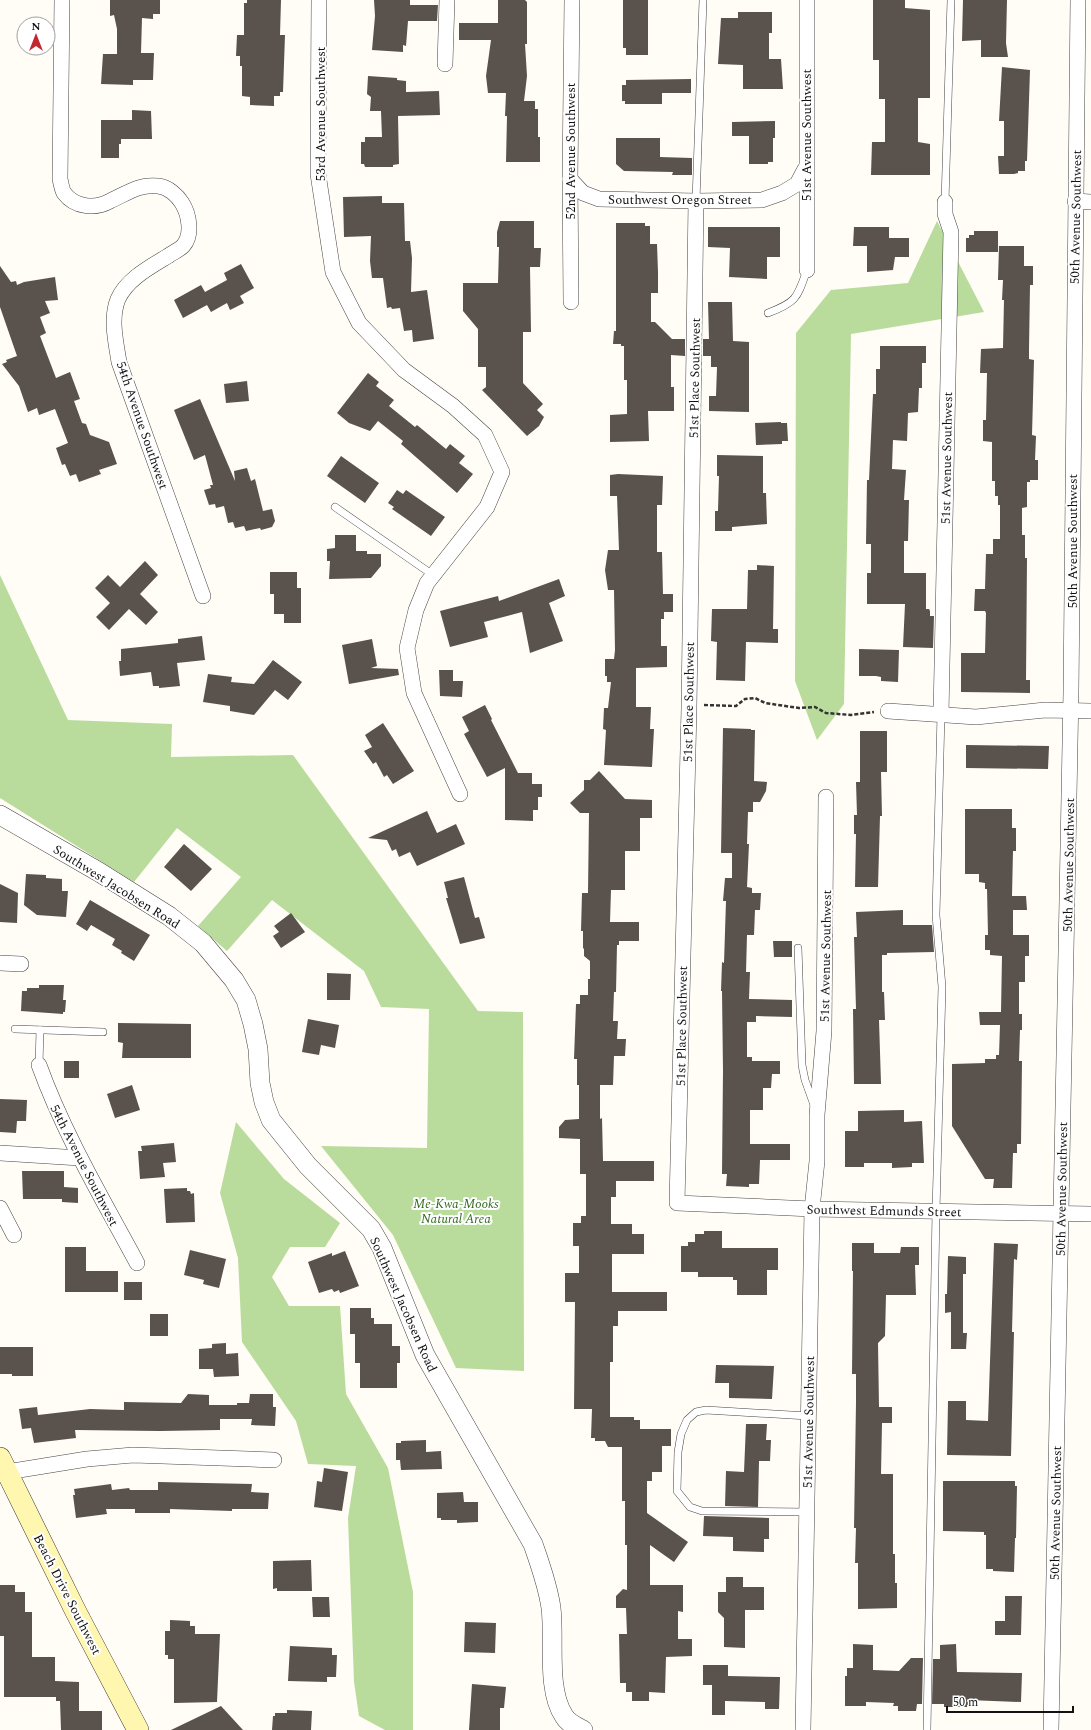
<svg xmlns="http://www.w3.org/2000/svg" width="1091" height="1730" font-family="Spectral,serif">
  <rect width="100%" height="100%" fill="#fffdf5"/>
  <g fill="#b9dc9c">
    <polygon points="937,221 984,312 851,334 844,704 817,740 795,681 796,333 831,290 908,283"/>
    <polygon points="0,575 68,720 172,724 171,757 293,755 478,1011 523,1012 524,1371 456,1368 393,1235 321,1146 427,1148 429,1009 381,1007 364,971 272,900 227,951 198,926 241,877 177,828 134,882 0,798"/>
    <polygon points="236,1122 284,1179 340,1223 325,1247 290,1247 272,1277 289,1306 340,1306 346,1394 388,1468 413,1592 413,1730 385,1730 359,1716 354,1682 348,1518 356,1466 308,1464 296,1421 242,1342 238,1258 220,1193"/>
  </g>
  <g fill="#5a524d">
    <polygon points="110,0 160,0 160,14 153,14 153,19 142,18 141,53 154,53 153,80 133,80 133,85 101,84 103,54 117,54 117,29 114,15 110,16"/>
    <polygon points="247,0 281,0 280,35 285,35 283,92 280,92 280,96 274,96 274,106 250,105 250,97 242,96 242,66 240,66 240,56 236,56 237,35 244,35 244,3 247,3"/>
    <polygon points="374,0 410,0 410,5 438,5 437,21 408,21 406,46 403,45 403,52 372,50 375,16"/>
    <polygon points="498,0 525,0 527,2 527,44 525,44 527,76 524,101 535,101 535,109 538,109 538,137 540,137 540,162 506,162 507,116 505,116 506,93 488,93 486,76 491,40 459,40 459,23 498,23"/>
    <polygon points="623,0 648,0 648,55 626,55 626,48 623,48"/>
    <polygon points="873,0 905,0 905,8 930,10 930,98 918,98 918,142 930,144 930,175 871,175 872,142 885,142 885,99 879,99 879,60 873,60"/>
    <polygon points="963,0 1007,0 1006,43 1008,57 981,57 981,40 962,41"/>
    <polygon points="738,12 772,12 772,33 769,33 769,59 781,59 783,89 743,89 743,65 718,64 721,18 738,18"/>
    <polygon points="1002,67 1030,70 1027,161 1025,161 1025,171 1018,171 1018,173 1014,174 999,174 998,156 1004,156 1004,121 999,121"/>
    <polygon points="368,76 397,78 397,80 406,81 406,92 439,91 440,115 398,116 399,164 393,165 393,167 365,167 364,164 361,164 361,142 365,142 365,137 382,137 381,111 370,111 371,97 367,94"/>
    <polygon points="691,79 691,93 662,93 662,104 625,104 625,101 622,101 622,85 626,85 626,80"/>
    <polygon points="132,110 151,111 152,139 121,139 121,144 119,144 119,158 101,158 101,120 132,120"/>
    <polygon points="775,121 775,138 773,138 773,162 768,162 768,164 749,164 749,136 732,136 732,122"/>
    <polygon points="616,138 660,138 660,157 692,158 692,175 672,175 673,172 624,171 616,164"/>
    <polygon points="382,196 382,203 404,203 405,241 410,241 412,258 411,292 427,290 434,339 413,342 412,330 404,331 400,308 392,309 391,307 387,308 383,278 372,278 370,261 371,236 344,237 343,197"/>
    <polygon points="500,221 534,221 534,248 541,248 540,267 530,267 531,332 523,332 523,383 543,404 537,410 544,417 539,426 527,436 482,390 486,387 486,367 478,367 478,329 463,311 463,283 498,283 499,247 497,247 497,232"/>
    <polygon points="616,223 645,223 645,226 650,226 650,244 657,244 658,272 658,293 651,293 651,322 655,322 672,339 685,339 685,356 671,355 671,387 674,387 674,411 648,411 649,441 610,442 610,415 627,414 627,380 624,380 624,346 621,346 621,344 613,344 614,331 616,331"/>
    <polygon points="708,227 780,227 780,257 767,257 767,279 729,277 730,248 708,247"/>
    <polygon points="854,227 889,227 889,238 909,238 909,257 895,257 893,270 867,272 867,246 853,246"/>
    <polygon points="974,231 998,231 998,252 966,252 966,238 969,238 969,235 974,235"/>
    <polygon points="999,246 1024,246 1024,266 1033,266 1033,285 1030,285 1029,349 1029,359 1034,360 1032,435 1036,436 1035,460 1038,460 1038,480 1030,480 1030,482 1027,482 1027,507 1022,508 1022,535 1025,535 1025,558 1027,558 1026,680 1030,680 1030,693 961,692 961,653 985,653 986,613 985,611 974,611 975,589 985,589 986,554 993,554 993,539 1000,539 1000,505 998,505 998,496 995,496 995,481 992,481 992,442 983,441 983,420 986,420 987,373 980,373 981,349 1003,348 1004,300 1002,300 1003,280 998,280"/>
    <polygon points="241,264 254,288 240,296 244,303 230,310 227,303 211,312 207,305 183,318 174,300 201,285 205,292 227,280 224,273"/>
    <polygon points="0,266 11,282 16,281 17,285 24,282 55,277 58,300 45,301 50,313 40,317 46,333 40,336 56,378 70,372 80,399 74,401 82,423 86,424 90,435 109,442 117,464 99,470 101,474 79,482 76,474 70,476 65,464 62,465 56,448 68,443 55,409 39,415 37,408 28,412 19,386 2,364 7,362 6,360 17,356 0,307"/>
    <polygon points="708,302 732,302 733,341 749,342 749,412 709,411 709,396 716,396 717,367 711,367 711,356 703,356 703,339 709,339"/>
    <polygon points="880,346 926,346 926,363 922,363 922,388 919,388 918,412 908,413 907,441 893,440 892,469 906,470 904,500 909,500 908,541 904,541 904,573 926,573 926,609 929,609 930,611 930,616 934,616 933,648 903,647 905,604 867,604 867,573 871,573 871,544 866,544 867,480 869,480 873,394 876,394 876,369 880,369"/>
    <polygon points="368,373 379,382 376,386 394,400 389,406 415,427 417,425 446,449 450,444 465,456 459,463 473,474 457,493 401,444 403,441 378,421 370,431 349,423 337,413"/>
    <polygon points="247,381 249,401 226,403 224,384"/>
    <polygon points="200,399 235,481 234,471 247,468 251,481 255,479 263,511 272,509 275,521 272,527 261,530 260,528 246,531 244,526 235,528 233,522 228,523 224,506 216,508 215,504 209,505 204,490 211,488 210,485 213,485 205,455 194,460 174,410"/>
    <polygon points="781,422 781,423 787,423 788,441 782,441 782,444 756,445 755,423"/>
    <polygon points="717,455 763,456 763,493 766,493 767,524 732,527 732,531 715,531 715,511 718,511 719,476 717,476"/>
    <polygon points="341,456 379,483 365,503 327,476"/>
    <polygon points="618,474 663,476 662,505 657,505 657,552 662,552 663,594 673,594 673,612 664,612 664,619 661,619 661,646 667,646 667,667 636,668 636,707 651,707 650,729 654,729 652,767 604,765 606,730 603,729 604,708 608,708 611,682 607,682 607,676 605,676 605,659 614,659 615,650 614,590 608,590 605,570 608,550 619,550 617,496 610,496 610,475"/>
    <polygon points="397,490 403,494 406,490 445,517 431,536 392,509 394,507 388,503"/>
    <polygon points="335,535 356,535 356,551 367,551 367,554 381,554 381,566 371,578 329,579 330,561 327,561 327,549 335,548"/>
    <polygon points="145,561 158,575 140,594 158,612 146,625 129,609 109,630 96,617 110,603 95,588 108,575 120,587"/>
    <polygon points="757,565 774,566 773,629 778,629 778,643 746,642 745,681 716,680 717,642 711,641 712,609 747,609 748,570 757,570"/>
    <polygon points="270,572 297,572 297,588 301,588 301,623 284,623 284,614 274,614 274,594 270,594"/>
    <polygon points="559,579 565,596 549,603 563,641 530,653 522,612 484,622 488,637 450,647 440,611 498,596 499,601"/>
    <polygon points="202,636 205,660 177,663 180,686 159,688 159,686 153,686 151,672 120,676 119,661 121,661 121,649 178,643 178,639"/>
    <polygon points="372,639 377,666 371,668 398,669 399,675 349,684 342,645"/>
    <polygon points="859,649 899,650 898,682 881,681 881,677 876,676 859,676"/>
    <polygon points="273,660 302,682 288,700 275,690 254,715 230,711 230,706 203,702 208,674 232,677 231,682 254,684"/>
    <polygon points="439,670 453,670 453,681 463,681 462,697 440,696"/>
    <polygon points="485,705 492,719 491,720 518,773 532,773 532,784 542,784 542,797 538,797 538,810 533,810 533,821 505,820 505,768 487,777 464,734 469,731 462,717"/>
    <polygon points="383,723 414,771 393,784 387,775 384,777 376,762 373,764 364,751 372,747 365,735"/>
    <polygon points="723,728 751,729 751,730 755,730 754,781 767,782 766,791 760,802 753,802 753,812 748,812 747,844 749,844 747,887 752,888 752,893 761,893 760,910 755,910 754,935 747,935 746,972 750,972 749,999 792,1000 792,1017 756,1016 756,1022 747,1022 747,1057 752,1057 752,1061 780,1061 780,1074 772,1074 771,1088 763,1088 763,1110 750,1110 750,1144 790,1144 790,1160 760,1160 759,1184 749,1184 749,1187 726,1186 727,1174 722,1174 723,1070 722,991 721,991 722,962 724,963 726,901 723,901 725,878 732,878 732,853 721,853"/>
    <polygon points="860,731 887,731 887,772 881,772 882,816 880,816 878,887 855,887 856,834 854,834 854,815 857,815 856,782 860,782"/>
    <polygon points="966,745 1049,746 1048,769 966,768"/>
    <polygon points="599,771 625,799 652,800 652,818 640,818 640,851 625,851 625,890 611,890 610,922 639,922 639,941 619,941 619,945 617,945 616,992 614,992 613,1021 618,1021 617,1039 626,1039 625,1056 614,1056 613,1085 600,1085 600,1119 602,1118 603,1161 654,1161 654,1181 616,1181 616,1197 611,1197 611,1224 632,1224 632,1234 644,1234 644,1254 612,1254 612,1292 667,1292 667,1311 618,1311 618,1326 613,1326 613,1362 610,1362 610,1417 634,1417 634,1420 640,1420 640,1429 671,1429 671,1446 662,1446 662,1472 652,1472 652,1481 647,1481 647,1513 688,1542 674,1562 650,1545 650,1585 683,1585 683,1612 678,1611 678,1639 692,1639 692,1656 666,1657 665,1693 649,1692 649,1701 632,1701 632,1692 626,1692 626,1683 620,1683 619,1634 627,1634 626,1608 616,1608 616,1596 623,1589 627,1590 627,1545 625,1545 625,1501 622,1501 622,1447 608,1447 605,1441 595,1441 595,1438 591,1438 592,1409 574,1409 575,1302 565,1302 565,1273 579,1273 579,1246 573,1246 573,1223 581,1223 581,1216 586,1216 586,1174 580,1174 580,1139 559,1138 559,1127 565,1120 579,1119 579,1085 577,1085 577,1059 574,1059 576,1004 580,1004 580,995 588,995 588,979 590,979 590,961 584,956 584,949 583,948 583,931 581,931 582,893 588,893 589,813 580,813 570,803 584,790 584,780 590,780"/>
    <polygon points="965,809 1012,809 1012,828 1016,828 1016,851 1013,851 1012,896 1026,896 1027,910 1013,910 1013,935 1029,935 1029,956 1025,956 1025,982 1019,982 1019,1014 1022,1014 1022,1030 1020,1030 1019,1061 1022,1061 1021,1144 1017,1144 1017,1153 1013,1153 1012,1188 993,1188 994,1179 985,1179 952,1126 952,1064 985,1063 985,1059 996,1059 996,1055 999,1055 1000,1025 980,1025 979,1012 1001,1012 1002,956 990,955 990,950 985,950 985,935 988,935 987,889 985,889 985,883 979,882 979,874 965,874"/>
    <polygon points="427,811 437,833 456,824 465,844 417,866 410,852 399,857 396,849 392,851 387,840 368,838"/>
    <polygon points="184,844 212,869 191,891 164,867"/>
    <polygon points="26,874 46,875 46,878 62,879 62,891 68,891 66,917 37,915 24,905"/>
    <polygon points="464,877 475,918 479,917 485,938 460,944 446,898 448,898 444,882"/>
    <polygon points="0,884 18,893 17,923 0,922"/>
    <polygon points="90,900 150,935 134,961 121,953 122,951 112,945 115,939 91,925 87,931 76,924"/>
    <polygon points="903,910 903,925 932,925 934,952 887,953 887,955 882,955 882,992 884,992 885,1020 879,1020 881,1084 854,1084 853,1009 856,1009 854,937 857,937 856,912"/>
    <polygon points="291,913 305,932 281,948 273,936 279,932 274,926"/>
    <polygon points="773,941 792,941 792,957 774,957"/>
    <polygon points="327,973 351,974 350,1000 327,1000"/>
    <polygon points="39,985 64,985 63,1000 66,1000 65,1012 63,1012 63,1014 21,1011 22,991 27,991 27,988 39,988"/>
    <polygon points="308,1019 339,1025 335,1048 321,1045 319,1055 302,1052"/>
    <polygon points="118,1023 191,1024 191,1058 122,1058 123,1043 118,1042"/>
    <rect x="64" y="1061" width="15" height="17"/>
    <polygon points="132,1085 140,1110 115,1118 107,1094"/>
    <polygon points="0,1099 27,1100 26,1121 17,1121 16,1133 0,1132"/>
    <polygon points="904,1110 904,1122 922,1121 924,1163 912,1163 912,1167 892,1168 892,1163 864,1163 864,1167 845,1167 845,1131 858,1131 858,1111"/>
    <polygon points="174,1143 176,1162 163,1163 165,1177 140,1179 138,1151 142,1151 141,1146"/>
    <polygon points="22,1171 64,1171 64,1187 78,1188 78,1203 62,1202 62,1199 23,1199"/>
    <polygon points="187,1188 187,1191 190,1191 191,1194 194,1193 195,1222 166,1223 164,1189"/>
    <polygon points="704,1231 722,1231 722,1248 778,1248 778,1270 767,1270 767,1295 737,1295 737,1280 733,1280 733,1277 698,1277 698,1272 681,1272 681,1246 688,1246 688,1242 695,1242 695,1234 704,1234"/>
    <polygon points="852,1243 874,1243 874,1253 900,1253 901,1247 919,1247 919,1265 915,1265 916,1295 886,1295 885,1336 878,1343 879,1407 892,1407 892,1423 882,1423 881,1474 893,1474 893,1554 895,1554 895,1583 897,1583 897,1608 858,1609 858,1563 855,1563 856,1528 854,1528 856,1403 856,1374 852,1374 853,1271 852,1271"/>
    <polygon points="994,1243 1018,1244 1017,1260 1014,1259 1013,1292 1012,1332 1014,1332 1011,1456 947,1455 948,1401 966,1401 966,1420 988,1421"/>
    <polygon points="65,1247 86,1247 86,1271 118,1271 118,1292 65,1292"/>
    <polygon points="190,1250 226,1259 219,1288 203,1284 204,1280 184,1275"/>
    <polygon points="345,1251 359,1286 340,1293 339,1290 334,1292 332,1289 319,1293 308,1262 332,1253 332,1256"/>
    <polygon points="948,1256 966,1257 966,1274 963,1274 963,1333 967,1333 966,1349 951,1349 951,1312 945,1313 945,1294 947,1294"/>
    <rect x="124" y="1282" width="18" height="18"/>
    <polygon points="350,1308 371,1308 371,1318 374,1318 374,1324 392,1324 392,1346 400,1346 400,1363 397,1363 397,1388 360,1388 360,1363 355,1363 355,1334 350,1334"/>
    <rect x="150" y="1314" width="18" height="22"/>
    <polygon points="226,1343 226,1354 238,1353 239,1376 214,1377 213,1369 199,1369 199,1349 212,1348 212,1344"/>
    <polygon points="0,1347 33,1347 33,1376 12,1376 12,1374 0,1374"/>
    <polygon points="716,1365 774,1366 772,1399 729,1398 729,1383 715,1383"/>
    <polygon points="188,1394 209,1395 209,1405 237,1405 237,1403 249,1403 250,1394 273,1394 273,1407 276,1407 275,1426 251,1425 252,1419 220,1419 220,1430 160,1431 75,1430 76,1438 34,1443 31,1428 22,1429 19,1409 37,1407 38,1415 90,1409 124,1410 124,1402 181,1403"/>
    <polygon points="746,1424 767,1424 766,1440 771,1440 770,1461 759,1461 758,1507 725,1506 726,1471 744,1472"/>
    <polygon points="426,1440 426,1452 441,1451 442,1469 401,1470 400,1460 396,1460 396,1443 401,1443 401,1441"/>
    <polygon points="324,1468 348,1472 342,1511 314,1507 317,1481 322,1482"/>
    <polygon points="943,1481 1015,1481 1015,1486 1017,1486 1016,1538 1015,1538 1014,1572 993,1571 993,1569 986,1569 986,1535 984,1535 984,1532 943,1531"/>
    <polygon points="158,1482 252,1484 251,1492 269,1493 268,1509 232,1509 232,1511 170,1509 170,1513 135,1513 135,1509 106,1509 107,1514 76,1518 73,1495 75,1495 74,1489 111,1484 112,1490 129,1488 130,1490 158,1490"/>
    <polygon points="463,1492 464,1502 478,1502 478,1522 457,1523 457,1520 441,1520 441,1518 437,1518 437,1493"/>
    <polygon points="704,1516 769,1518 769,1539 764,1539 764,1552 733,1551 733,1537 703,1536"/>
    <polygon points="311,1560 312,1591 277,1591 277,1588 273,1589 273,1561"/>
    <polygon points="726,1577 743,1577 743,1587 764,1587 764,1610 745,1610 745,1648 724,1647 724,1618 718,1612 718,1592 726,1592"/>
    <polygon points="0,1585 15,1585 15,1592 25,1592 25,1612 32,1612 32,1657 55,1657 55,1681 79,1682 79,1711 102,1711 102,1730 61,1730 60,1701 56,1701 56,1697 4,1697 4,1636 0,1636"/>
    <polygon points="1005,1596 1022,1596 1021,1635 995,1635 995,1621 1005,1621"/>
    <polygon points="312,1597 329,1597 330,1617 313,1617"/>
    <polygon points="170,1620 190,1621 190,1626 195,1626 195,1634 220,1634 217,1702 174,1703 174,1659 168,1659 168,1655 165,1655 165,1631 170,1631"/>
    <polygon points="465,1622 496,1623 495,1653 464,1652"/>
    <polygon points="853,1644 873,1645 873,1670 899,1671 911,1658 923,1658 922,1704 917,1704 916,1711 898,1711 898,1706 893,1706 894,1703 866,1702 866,1706 845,1706 845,1676 847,1676 847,1668 853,1668"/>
    <polygon points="956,1644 957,1672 1022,1673 1021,1702 968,1700 968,1707 944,1707 944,1704 932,1704 933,1659 940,1659 940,1645"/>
    <polygon points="290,1646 332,1648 332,1655 337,1655 336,1677 327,1677 327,1682 288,1681"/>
    <polygon points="703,1665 728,1665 728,1676 780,1677 779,1709 765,1709 765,1702 725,1701 725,1715 712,1715 712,1685 703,1685"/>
    <polygon points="472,1684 506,1687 504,1708 500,1708 500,1730 469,1730"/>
    <polygon points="221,1706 243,1730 171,1730"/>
    <polygon points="287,1710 312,1711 311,1730 272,1730 273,1716 275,1716 275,1713 287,1713"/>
  </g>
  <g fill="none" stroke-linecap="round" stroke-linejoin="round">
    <defs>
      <g id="service">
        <polyline points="696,201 703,0"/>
        <polyline points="945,202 951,0"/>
        <path d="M768,313c29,-11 29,-15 39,-43"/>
        <polyline points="335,507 433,575"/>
        <polyline points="798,948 802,1065 805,1080 814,1105"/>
        <polyline points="15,1029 103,1032"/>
        <polyline points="39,1065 40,1030"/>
        <polyline points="806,1512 702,1511 690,1507 677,1491 678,1452 681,1434 687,1420 696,1412 706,1410 808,1416"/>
        <polyline points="927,1730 936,1211 942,987 936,915 941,714"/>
      </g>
      <g id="minor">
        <path d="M62,0l-2,179c1,4 2,11 4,14 11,15 32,16 46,8 18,-8 28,-17 48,-15 10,1 19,9 24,17 7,11 11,32 1,43 -4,4 -11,7 -15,10 -18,11 -41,23 -50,43 -8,20 -2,43 1,63l84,234"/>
        <polyline points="319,0 318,174 333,272 359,323 404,370 453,406 485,435 502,472 487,507 427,583 416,610 407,648 414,693 460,794"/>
        <polyline points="807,0 807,270"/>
        <polyline points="445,64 447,0"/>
        <polyline points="570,179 583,193 599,199 696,201 762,200 782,193 797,184 805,169"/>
        <polyline points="696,201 689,708 677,1203 812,1209 1091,1214"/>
        <polyline points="1075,201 1091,202"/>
        <polyline points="571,302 570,179 572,0"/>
        <polyline points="888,711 976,717 1045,710 1091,711"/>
        <polyline points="941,714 951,232 945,214 945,202"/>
        <polyline points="0,963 21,964"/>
        <path d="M39,1065c25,69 63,133 98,198"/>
        <polyline points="0,1153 80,1158"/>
        <polyline points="0,1208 14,1235"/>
        <polyline points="7,1472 87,1459 133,1455 274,1460"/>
        <polyline points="803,1730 812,1209 817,1161 817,1115 824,1031 826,797"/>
        <polyline points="1051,1730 1071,692 1078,0"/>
      </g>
      <path id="tertiary" d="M0,815l99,57 70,44 34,27 31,37 12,20 7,24 5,25 2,34 4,19 7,18 37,46 63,63 11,19 43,107 108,189c7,20 15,42 18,64 4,31 -5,81 13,108 4,7 11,10 19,14"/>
      <polyline id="secondary" points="0,1458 76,1612 138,1730"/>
    </defs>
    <use href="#service" stroke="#444" stroke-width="8"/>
    <use href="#minor" stroke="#444" stroke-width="16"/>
    <use href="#tertiary" stroke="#444" stroke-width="20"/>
    <use href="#secondary" stroke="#333" stroke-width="22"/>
    <polyline stroke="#333" stroke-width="2.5" stroke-dasharray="4 2" stroke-linecap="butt" points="704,705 736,706 745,699 755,698 765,703 799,708 815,707 826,713 851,715 874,712"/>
    <use href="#service" stroke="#fff" stroke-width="7"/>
    <use href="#minor" stroke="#fff" stroke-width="15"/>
    <use href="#tertiary" stroke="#fff" stroke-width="19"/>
    <use href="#secondary" stroke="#fff6b0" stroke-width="21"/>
  </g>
  <g text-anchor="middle" stroke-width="4" stroke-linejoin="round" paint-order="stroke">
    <g font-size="13" fill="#111" stroke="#fff">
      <text transform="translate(320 114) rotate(-90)" y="5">53rd Avenue Southwest</text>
      <text transform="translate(806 135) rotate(-90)" y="5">51st Avenue Southwest</text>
      <text transform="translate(570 151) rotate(-90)" y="5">52nd Avenue Southwest</text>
      <text x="680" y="204">Southwest Oregon Street</text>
      <text transform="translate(1075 217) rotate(-89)" y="5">50th Avenue Southwest</text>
      <text transform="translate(694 378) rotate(-89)" y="5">51st Place Southwest</text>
      <text transform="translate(143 425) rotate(71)" y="5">54th Avenue Southwest</text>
      <text transform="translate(946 458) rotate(-89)" y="5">51st Avenue Southwest</text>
      <text transform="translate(1072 541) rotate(-90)" y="5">50th Avenue Southwest</text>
      <text transform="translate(688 702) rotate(-89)" y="5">51st Place Southwest</text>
      <text transform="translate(1068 865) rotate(-89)" y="5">50th Avenue Southwest</text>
      <text transform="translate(117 886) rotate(32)" y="5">Southwest Jacobsen Road</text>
      <text transform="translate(825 956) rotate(-89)" y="5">51st Avenue Southwest</text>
      <text transform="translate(681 1026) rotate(-89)" y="5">51st Place Southwest</text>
      <text transform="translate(85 1165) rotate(63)" y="5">54th Avenue Southwest</text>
      <text transform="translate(1061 1189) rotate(-89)" y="5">50th Avenue Southwest</text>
      <text transform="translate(884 1210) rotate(1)" y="5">Southwest Edmunds Street</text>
      <text transform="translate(404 1304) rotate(66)" y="5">Southwest Jacobsen Road</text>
      <text transform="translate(808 1422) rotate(-89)" y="5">51st Avenue Southwest</text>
      <text transform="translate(1055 1513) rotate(-89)" y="5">50th Avenue Southwest</text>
      <text transform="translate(68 1594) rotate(63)" y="5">Beach Drive Southwest</text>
    </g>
    <g font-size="13" font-style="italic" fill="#2f6b1f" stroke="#fff">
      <text x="456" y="1208">Me-Kwa-Mooks<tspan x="456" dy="15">Natural Area</tspan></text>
    </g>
  </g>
  <g transform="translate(36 36)"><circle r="19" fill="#ffffff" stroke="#a0a0a0"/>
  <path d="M0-3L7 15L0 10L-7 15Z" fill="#c4262e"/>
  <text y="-6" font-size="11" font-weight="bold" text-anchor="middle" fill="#111111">N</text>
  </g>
  <path d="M947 1706v6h126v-6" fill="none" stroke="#111111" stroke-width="2"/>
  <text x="953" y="1706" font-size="12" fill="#111111" stroke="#ffffff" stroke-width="3" paint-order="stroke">50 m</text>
</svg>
